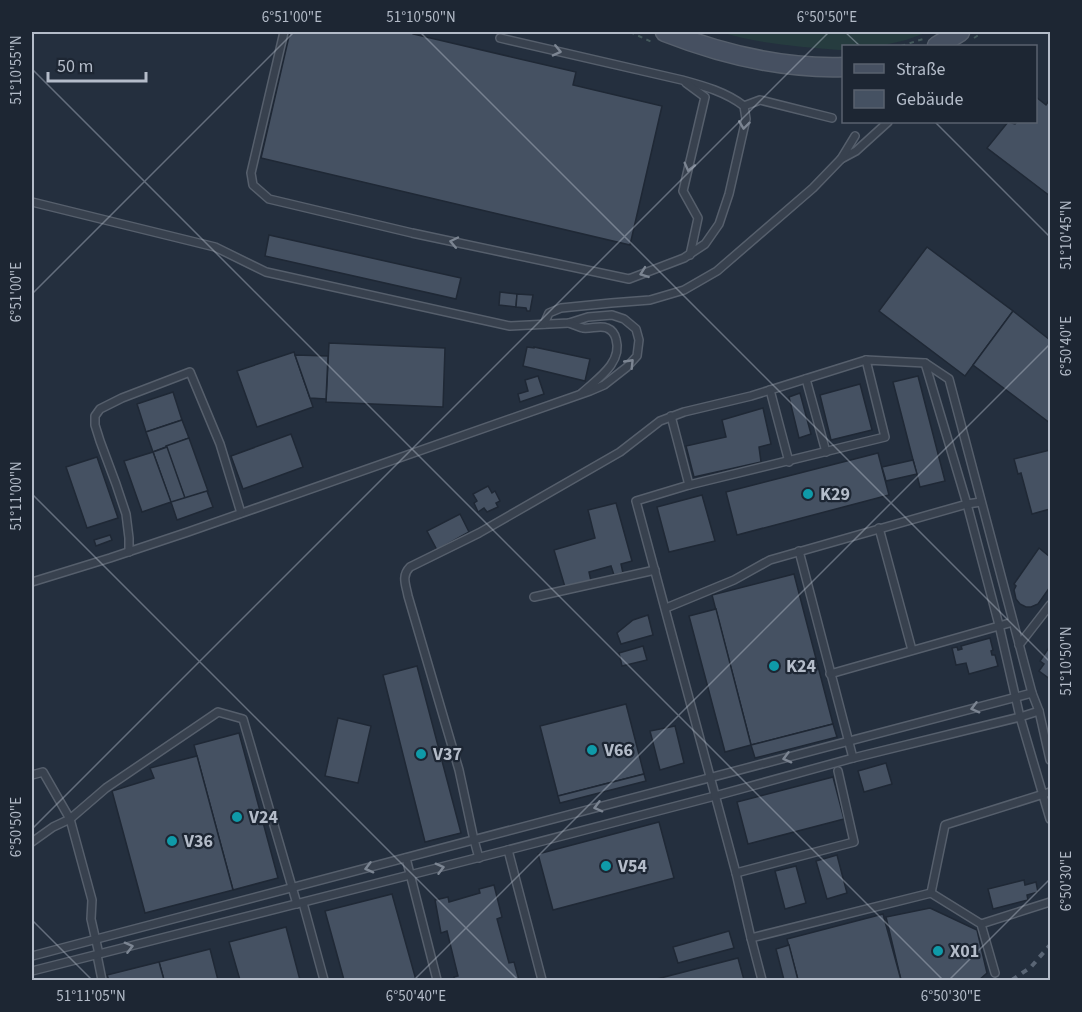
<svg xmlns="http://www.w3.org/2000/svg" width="1082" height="1012" font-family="'Source Sans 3',sans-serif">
  <rect width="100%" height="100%" fill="#242f3e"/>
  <path fill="#263c3f" d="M720,32h208l-22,8 -26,6h-36l-1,4h-3c-40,-3 -81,-6 -120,-18z"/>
  <g fill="#455162" stroke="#1f2835" stroke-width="1.5">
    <polygon points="290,32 413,32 413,34 576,72 573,85 662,106 630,245 261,158"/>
    <polygon points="1036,97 1046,105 1050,99 1050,196 987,148 1008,122 1015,124 1017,122 1036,122"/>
    <polygon points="269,235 461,278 456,299 265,256"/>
    <polygon points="927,247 1013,311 965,376 879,311"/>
    <polygon points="500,292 517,294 516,307 499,305"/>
    <polygon points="517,294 533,295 530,311 527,311 526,308 516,307"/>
    <polygon points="1013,311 1050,340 1050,423 973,365"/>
    <polygon points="329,343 445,348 443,407 326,402"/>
    <polygon points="527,347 534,348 534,347 590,359 585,381 523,366"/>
    <polygon points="294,352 313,407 257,427 237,371"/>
    <polygon points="295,355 328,356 326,399 310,398"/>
    <polygon points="538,376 544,394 520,402 518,394 528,391 525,380"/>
    <polygon points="918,376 945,481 920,487 893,382"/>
    <polygon points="860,384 872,430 831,440 820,395"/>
    <polygon points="173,392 182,420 146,432 137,404"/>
    <polygon points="800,393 811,434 799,438 789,397"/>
    <polygon points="763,408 771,444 759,447 761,462 694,477 686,446 726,437 722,420"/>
    <polygon points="182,420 189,438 153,452 146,432"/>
    <polygon points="291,434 303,467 243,489 231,456"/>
    <polygon points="189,438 208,491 185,499 166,446"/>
    <polygon points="167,447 185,498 171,503 153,452"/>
    <polygon points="1050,450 1050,509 1032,514 1021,473 1018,474 1014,459"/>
    <polygon points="153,452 171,502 142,512 124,461"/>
    <polygon points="878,453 889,495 737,535 726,492"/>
    <polygon points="97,457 118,518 87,528 66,467"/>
    <polygon points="913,460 917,474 886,481 882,467"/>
    <polygon points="488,486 492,493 495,491 500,501 496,503 498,507 487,512 484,508 478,512 474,503 477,501 473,494"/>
    <polygon points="207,491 213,507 177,520 171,502"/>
    <polygon points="702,495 715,541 669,552 657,507"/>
    <polygon points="616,503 632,561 621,564 623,573 614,575 611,566 589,572 591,581 565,587 554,550 595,538 588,510"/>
    <polygon points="460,514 469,532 437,550 427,531"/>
    <polygon points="110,535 112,540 96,546 94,540"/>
    <polygon points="1039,548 1050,557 1050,587 1038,604 1031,607 1026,607 1020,604 1016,599 1014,590 1016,586 1014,584"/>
    <polygon points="794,574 833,724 751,745 712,595"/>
    <polygon points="716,609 751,745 725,752 689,616"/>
    <polygon points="648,615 653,635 621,644 617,633 633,620"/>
    <polygon points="990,638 993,650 991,651 992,655 995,655 998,666 969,674 966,663 956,665 952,648 957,647 958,650 962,649 961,646"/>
    <polygon points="643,646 647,660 622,666 619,653"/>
    <polygon points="1050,646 1050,679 1039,671 1044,664 1040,661"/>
    <polygon points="417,666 461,833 425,842 383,675"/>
    <polygon points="626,704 644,774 558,796 540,726"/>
    <polygon points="338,718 371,726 358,783 325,776"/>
    <polygon points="833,724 837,737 755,758 751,745"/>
    <polygon points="675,726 684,763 660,770 650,731"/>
    <polygon points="239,733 278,878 233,890 194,745"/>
    <polygon points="197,756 233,890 145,913 112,791 154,778 150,768"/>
    <polygon points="886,763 892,784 864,792 858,771"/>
    <polygon points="644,774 646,781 560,803 558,796"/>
    <polygon points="833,777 844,819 748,844 737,802"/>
    <polygon points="659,822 674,878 553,910 538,854"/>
    <polygon points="837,855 847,893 827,899 816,861"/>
    <polygon points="796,866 806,903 785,909 775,871"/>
    <polygon points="1024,880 1025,885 1036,882 1038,892 1027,895 1028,900 993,909 988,889"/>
    <polygon points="494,885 502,917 497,919 509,963 514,962 519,980 455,980 454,977 458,976 447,931 441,933 435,900 448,897 449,902 480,893 479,889"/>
    <polygon points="392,894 416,980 344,980 325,911"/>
    <polygon points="930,908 977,930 987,973 979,980 901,980 886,917"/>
    <polygon points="883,914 901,980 798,980 787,939"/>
    <polygon points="286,927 300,980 240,980 229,942"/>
    <polygon points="729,931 734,948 678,963 673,947"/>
    <polygon points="789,945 798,980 784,980 776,949"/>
    <polygon points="210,949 218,980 164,980 159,962"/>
    <polygon points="738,958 744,980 653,980"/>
    <polygon points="159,962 164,980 109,980 107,975"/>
  </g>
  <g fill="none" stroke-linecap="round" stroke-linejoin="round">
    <defs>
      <g id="lane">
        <path d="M284,32l-33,141 2,12 16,14 143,34 217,46 55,-21 21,-14 14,-20 10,-30 17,-75 -2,-13c-18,-14 -40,-20 -62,-26l-182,-42"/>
        <polyline points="686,83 705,97 683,191 698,218 690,255"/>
        <polyline points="744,106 760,100 832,118"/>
        <polyline points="841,159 856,151 888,122"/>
        <polyline points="32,202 215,247 266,272 510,326 569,323 588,317 612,315 624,319 636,329 639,340 637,356 627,367 604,385 590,391 188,532 110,558 32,582"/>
        <path d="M569,323c5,2 10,4 14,5 8,1 17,-3 24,0 5,2 8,7 9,11 7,24 -19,40 -34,54"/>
        <polyline points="544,324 549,313 561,308 611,303 650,300 684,290 717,271 813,188 841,159 855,136"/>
        <polyline points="925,363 967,504 999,625 1020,717 1050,819"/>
        <polyline points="806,379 826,452"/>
        <polyline points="770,390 789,462"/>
        <polyline points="671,416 689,485"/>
        <polyline points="879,528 912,650"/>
        <polyline points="799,551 853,758"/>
        <polyline points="129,552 129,538 126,514 116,484 100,441 95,425 95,416 100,409 122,398 190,372 220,444 241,513"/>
        <polyline points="534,597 655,570"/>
        <polyline points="666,608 734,580 770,560 967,504 981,502"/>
        <polyline points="1019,645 1050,605"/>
        <polyline points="830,674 1013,622"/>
        <polyline points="32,775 43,772 70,819 106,788 218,712 243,719 297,904"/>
        <polyline points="32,842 53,827 70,819 92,900 91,919 99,954"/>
        <polyline points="508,850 715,796 853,758 1020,717 1039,711"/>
        <polyline points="406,858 437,980"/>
        <path d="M479,858l-5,-18 -15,-70 -51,-174c-2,-11 -7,-20 2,-29l69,-34 141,-81 40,-31 24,-9 67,-16 115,-36"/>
        <polyline points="736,873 854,842 838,771"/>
        <polyline points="931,893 945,825 1050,792"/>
        <polyline points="303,903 324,980"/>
        <polyline points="981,924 1050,902"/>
        <polyline points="751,938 931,893 981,924 995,973"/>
        <polyline points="97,955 102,980"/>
        <polyline points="32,956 1032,693"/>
        <polyline points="32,971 508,850 542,980"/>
        <polyline points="762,980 751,938 736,873 636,501 689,485 885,437 866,360 925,363 949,379 1032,693 1039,711 1050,760"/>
      </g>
      <g id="secondary">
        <path d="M665,32c56,22 118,37 179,35"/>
        <polyline points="937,46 960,32"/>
      </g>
    </defs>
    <use href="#lane" stroke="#565f6c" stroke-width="10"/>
    <use href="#secondary" stroke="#565f6c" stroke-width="21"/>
    <g stroke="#44595c" stroke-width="2" stroke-dasharray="4.5 4.5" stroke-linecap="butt">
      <polyline points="630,32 654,43"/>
      <polyline points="974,38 983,32"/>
      <polyline points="901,46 923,39"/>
    </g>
    <use href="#lane" stroke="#38414e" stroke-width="7"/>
    <use href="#secondary" stroke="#465061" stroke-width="18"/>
    <polyline stroke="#5a6575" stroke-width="4" stroke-dasharray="6 6" stroke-linecap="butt" points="1012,980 1031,967 1050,945"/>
  </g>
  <defs><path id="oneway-chevron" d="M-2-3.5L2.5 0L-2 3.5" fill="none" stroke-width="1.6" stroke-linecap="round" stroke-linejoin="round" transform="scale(1.5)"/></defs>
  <g stroke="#7c8592">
    <use href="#oneway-chevron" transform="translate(557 51) rotate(13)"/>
    <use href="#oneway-chevron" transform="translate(744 125) rotate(97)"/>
    <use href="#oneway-chevron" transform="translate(689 167) rotate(104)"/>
    <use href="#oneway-chevron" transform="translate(454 242) rotate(-168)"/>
    <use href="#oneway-chevron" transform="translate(644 273) rotate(160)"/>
    <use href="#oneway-chevron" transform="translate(630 363) rotate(-46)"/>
    <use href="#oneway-chevron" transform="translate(975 708) rotate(165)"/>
    <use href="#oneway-chevron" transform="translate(787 758) rotate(165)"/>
    <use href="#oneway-chevron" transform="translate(598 807) rotate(165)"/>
    <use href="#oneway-chevron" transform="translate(369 868) rotate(165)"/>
    <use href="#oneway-chevron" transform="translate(440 868) rotate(-15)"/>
    <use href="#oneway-chevron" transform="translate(129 947) rotate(-14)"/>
  </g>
  <path fill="none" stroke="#b4bcc9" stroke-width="1.5" stroke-opacity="0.45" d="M420,32l630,630M845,32l15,14M32,69l911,911M935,122l115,115M32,294l262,-262M32,494l486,486M32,829l797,-797M32,920l60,60M414,980l636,-636M949,980l101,-101"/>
  <g fill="#0f9aa8" stroke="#1d2633" stroke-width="2">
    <circle cx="808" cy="494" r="6"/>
    <circle cx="774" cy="666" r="6"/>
    <circle cx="592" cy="750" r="6"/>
    <circle cx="421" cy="754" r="6"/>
    <circle cx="237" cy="817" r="6"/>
    <circle cx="172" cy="841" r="6"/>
    <circle cx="606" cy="866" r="6"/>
    <circle cx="938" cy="951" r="6"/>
  </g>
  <g text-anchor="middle" stroke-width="4.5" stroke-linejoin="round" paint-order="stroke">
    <g font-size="18" font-weight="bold" fill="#b4bcc9" stroke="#1d2633" text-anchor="start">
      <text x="820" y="500">K29</text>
      <text x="786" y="672">K24</text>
      <text x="604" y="756">V66</text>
      <text x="433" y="760">V37</text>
      <text x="249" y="823">V24</text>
      <text x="184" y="847">V36</text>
      <text x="618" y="872">V54</text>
      <text x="950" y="957">X01</text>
    </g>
  </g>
  <rect width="1082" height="1012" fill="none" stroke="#1d2633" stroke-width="66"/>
  <rect x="842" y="45" width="195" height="78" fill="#1d2633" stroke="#59626f" stroke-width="1.5"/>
  <rect x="854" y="64" width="30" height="9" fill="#465061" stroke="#59626f" stroke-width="1.5"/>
  <text x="896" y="75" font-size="18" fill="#b4bcc9">Straße</text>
  <rect x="854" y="90" width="30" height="18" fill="#455162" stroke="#59626f" stroke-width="1.5"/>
  <text x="896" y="105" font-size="18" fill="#b4bcc9">Gebäude</text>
  <path d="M48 72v9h98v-9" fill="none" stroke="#b4bcc9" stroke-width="3"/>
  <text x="57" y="72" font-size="18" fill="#b4bcc9" stroke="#1d2633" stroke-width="4.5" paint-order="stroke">50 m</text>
  <rect x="33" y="33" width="1016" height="946" fill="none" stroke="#b4bcc9" stroke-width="2"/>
  <g font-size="15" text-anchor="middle" fill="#b4bcc9">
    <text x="292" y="22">6°51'00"E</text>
    <text x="421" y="22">51°10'50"N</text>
    <text x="827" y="22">6°50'50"E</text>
    <text transform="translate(16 70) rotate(-90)" y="5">51°10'55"N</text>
    <text transform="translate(1066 235) rotate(-90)" y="5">51°10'45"N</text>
    <text transform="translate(16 292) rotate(-90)" y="5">6°51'00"E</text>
    <text transform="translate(1066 346) rotate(-90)" y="5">6°50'40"E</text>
    <text transform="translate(16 496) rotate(-90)" y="5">51°11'00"N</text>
    <text transform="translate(1066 661) rotate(-90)" y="5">51°10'50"N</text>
    <text transform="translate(16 827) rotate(-90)" y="5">6°50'50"E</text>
    <text transform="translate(1066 881) rotate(-90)" y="5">6°50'30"E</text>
    <text x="91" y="1001">51°11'05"N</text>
    <text x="416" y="1001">6°50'40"E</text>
    <text x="951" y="1001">6°50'30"E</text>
  </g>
</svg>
